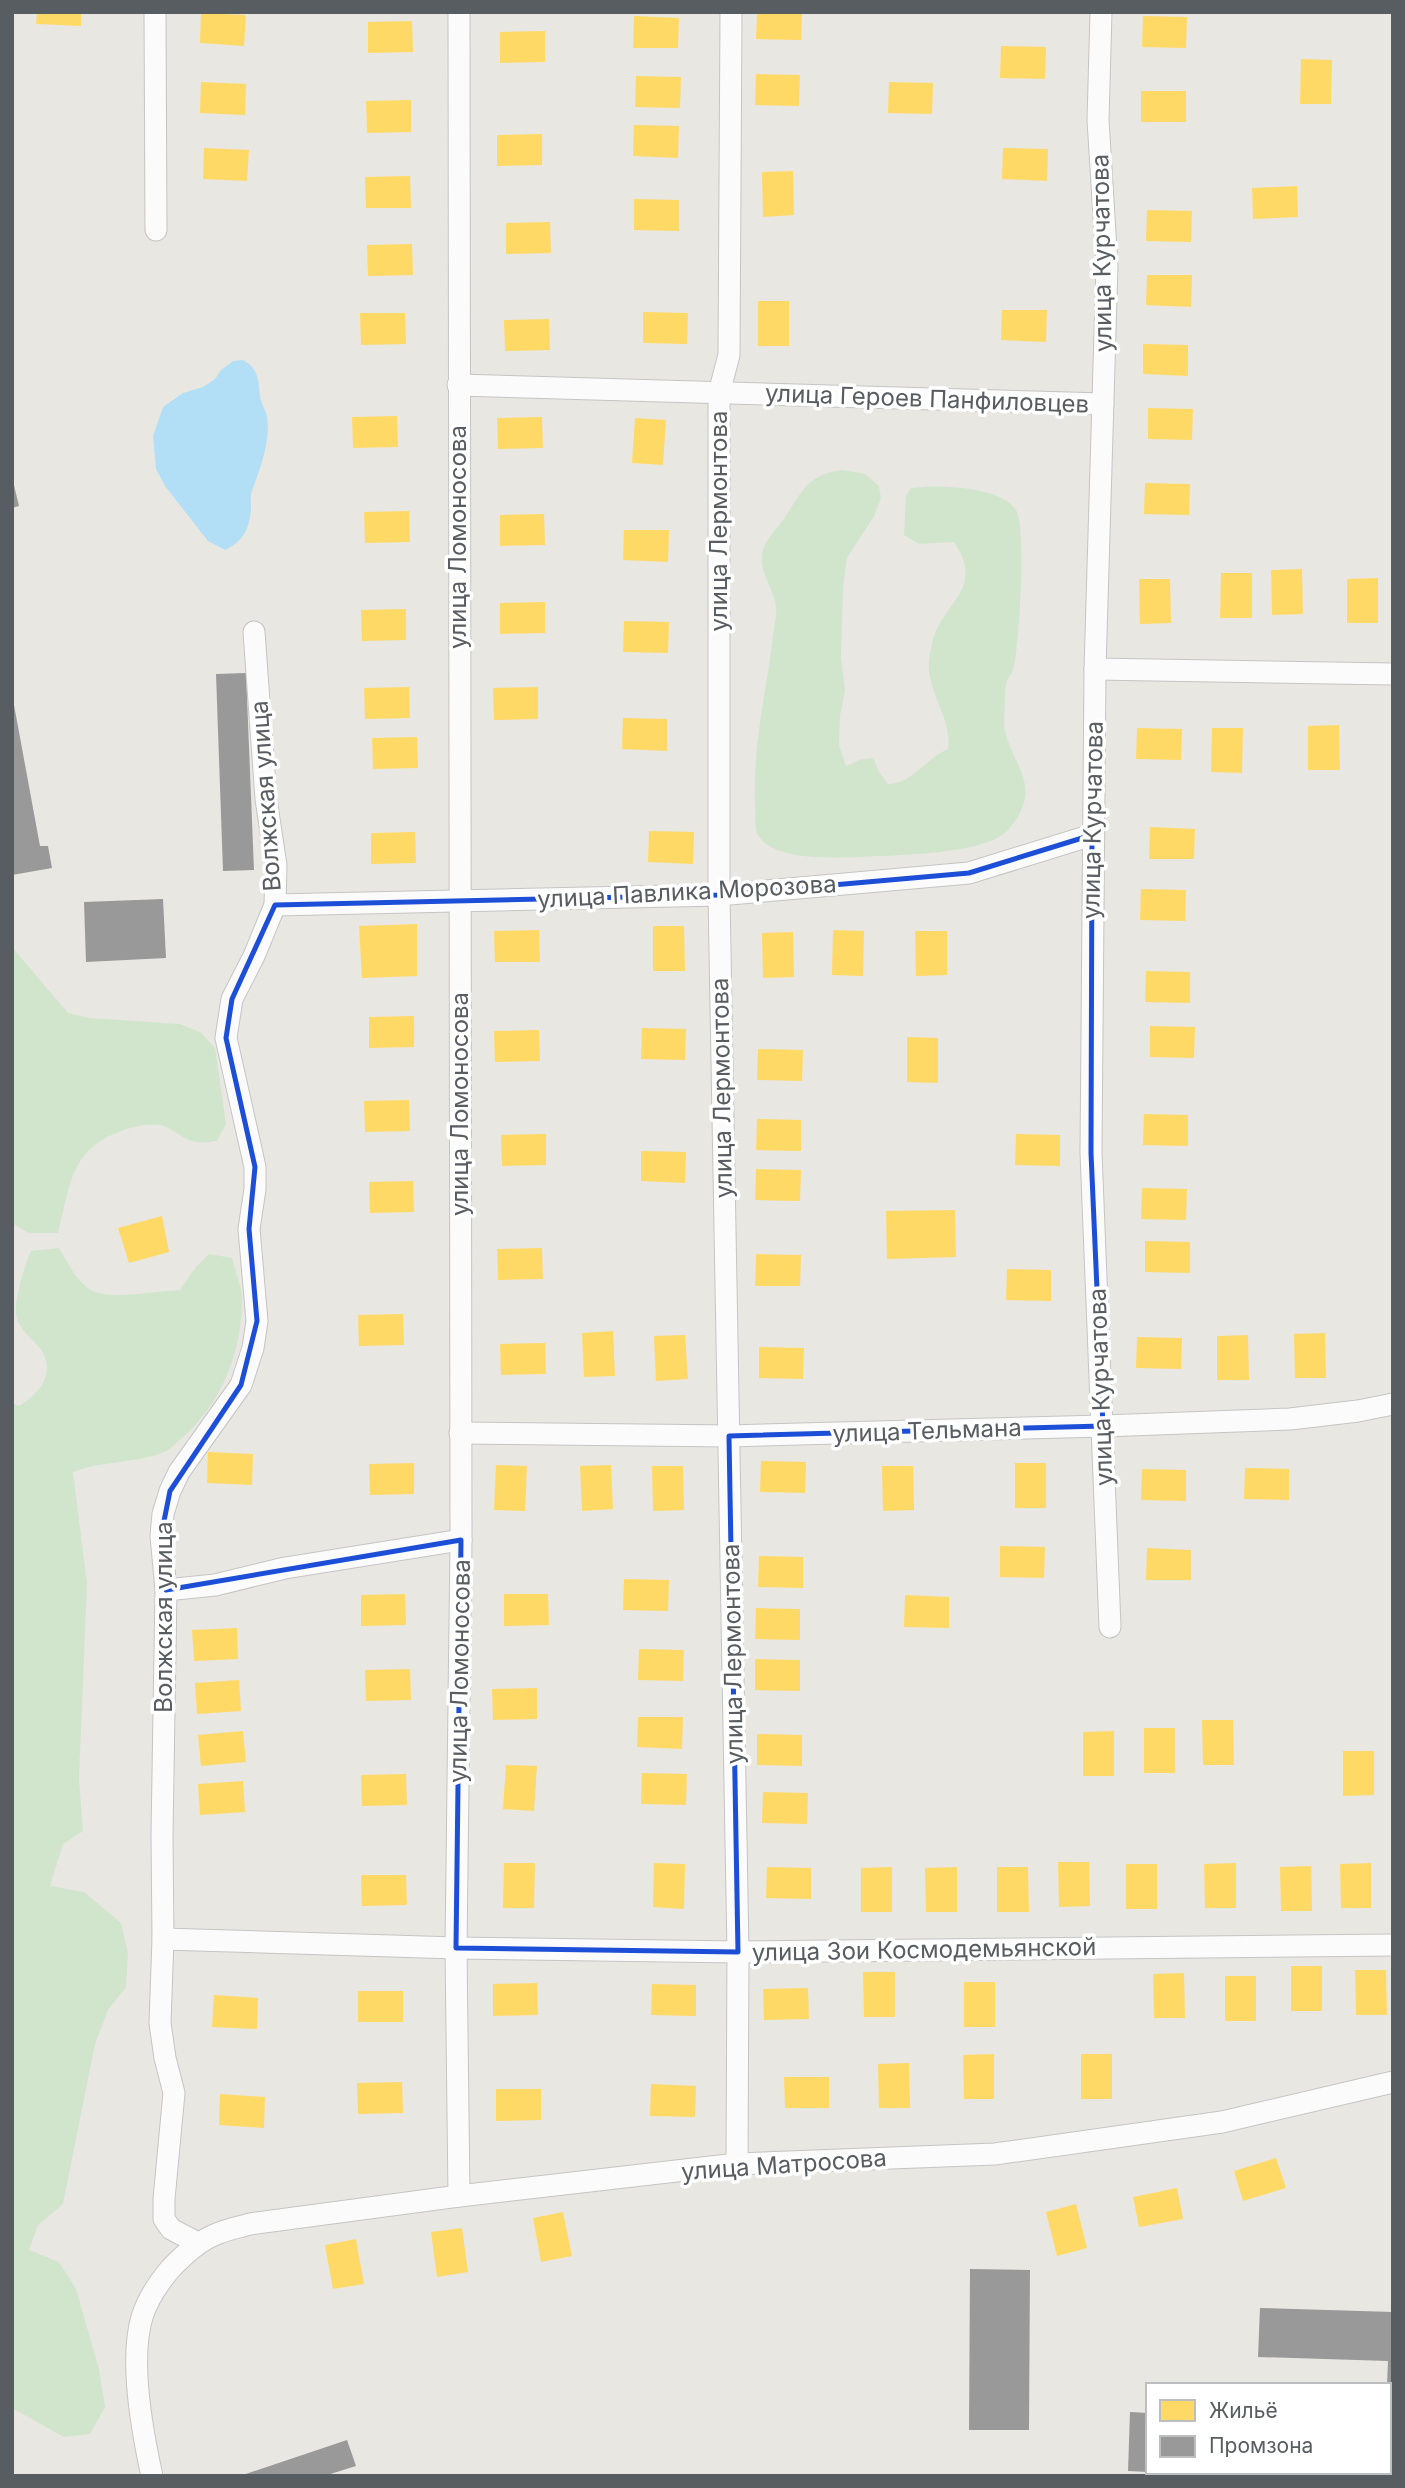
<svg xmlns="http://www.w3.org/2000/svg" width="1405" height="2488" font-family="Inter,sans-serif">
  <rect width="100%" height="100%" fill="#e9e7e2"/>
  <g fill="#d1e5cd">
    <path d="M842,470l23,4 14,12 2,12 -7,18 -27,42 -4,29 -2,70 4,34 -5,25 -1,29 7,21 16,-7 11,-1 6,14 9,12c26,-1 38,-26 60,-35 4,-27 -16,-51 -19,-78 -1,-8 1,-19 3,-27 8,-41 55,-54 22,-102l-35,2 -15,-9 2,-39 5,-8c25,-4 90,-2 105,22 11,17 3,133 -2,156 -1,6 -5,10 -7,15 -2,6 -2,15 -2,22 0,9 -2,20 0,28 11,41 38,57 4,98 -21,26 -116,26 -151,28 -26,1 -85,4 -100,-22 -4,-6 -2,-19 -3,-27 -3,-59 11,-115 18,-172 1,-9 4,-19 3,-28 -2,-23 -22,-39 -11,-64 5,-9 14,-18 20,-27 17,-26 24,-43 57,-47z"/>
    <path d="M12,947l56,66 22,5 90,6 20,8 15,16 11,76 -9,17c-6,1 -15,2 -21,1 -13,-2 -23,-14 -35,-17 -13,-2 -30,2 -42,7 -50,18 -49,57 -61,101h-29l-17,-10z"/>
    <path d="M59,1248c9,15 18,35 34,43 19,9 65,0 87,-1l16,-23 13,-13 23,4c3,13 10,28 10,41 0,52 -20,104 -59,138 -5,4 -11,11 -17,14 -29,13 -63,9 -93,21l14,112 -8,195 4,52 -20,13 -13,42 34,6 37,31 7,30 -2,34 -18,23 -13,34 -32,160 -25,21 -9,25 30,12 17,27 23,80 6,38 -15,27 -26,3 -52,-29v-1005l7,3c18,-11 36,-30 24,-53 -6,-12 -25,-22 -27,-39 -2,-13 9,-51 15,-63z"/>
  </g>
  <path fill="#b3dff6" d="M243,360c16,9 15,19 17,36 1,8 6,14 7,21 4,24 -7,52 -15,74 -2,5 -1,11 -1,16 -1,21 -7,34 -26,43l-17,-9 -43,-55 -9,-17 -3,-33 10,-29 20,-14 20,-6 12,-8 6,-9 12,-9z"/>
  <g fill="#ffd966">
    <polygon points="37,12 81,12 81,26 36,24"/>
    <polygon points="757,12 802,12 801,40 756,39"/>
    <polygon points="201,13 246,15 244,46 200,43"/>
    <polygon points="634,16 679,18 678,48 633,48"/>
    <polygon points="1143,16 1187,17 1186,48 1142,47"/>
    <polygon points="412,21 413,52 368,53 368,22"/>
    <polygon points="545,31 545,62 500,63 500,32"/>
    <polygon points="1001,46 1046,47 1045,79 1000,78"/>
    <polygon points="1301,59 1332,60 1331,104 1300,104"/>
    <polygon points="756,74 800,75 799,106 755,105"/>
    <polygon points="636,76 681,77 680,108 635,107"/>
    <polygon points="201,82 246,84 245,115 200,113"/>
    <polygon points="889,82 933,83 932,114 888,113"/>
    <rect x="1141" y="91" width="45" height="31"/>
    <polygon points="411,100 411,132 367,133 366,101"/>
    <polygon points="634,125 679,126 678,158 633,156"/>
    <polygon points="542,134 542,165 497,166 497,135"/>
    <polygon points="204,148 249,150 247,181 203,179"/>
    <polygon points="1003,148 1048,149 1047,181 1002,179"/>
    <polygon points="793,171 794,215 763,217 762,172"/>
    <polygon points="410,176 411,208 366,208 365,177"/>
    <polygon points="1297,186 1298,217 1253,219 1252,188"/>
    <polygon points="634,199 679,200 679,231 634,230"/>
    <polygon points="1147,210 1192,211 1191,242 1146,241"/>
    <polygon points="550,222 551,253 506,254 506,223"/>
    <polygon points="412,244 413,275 368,276 367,245"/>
    <polygon points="1147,275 1192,275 1191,307 1146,305"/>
    <rect x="758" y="301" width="31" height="45"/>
    <polygon points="1002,310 1047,310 1046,342 1001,340"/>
    <polygon points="643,312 688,313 687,344 643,343"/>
    <polygon points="360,313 405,313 406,344 361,345"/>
    <polygon points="549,319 550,350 505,351 504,320"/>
    <polygon points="1143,344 1188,345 1188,376 1143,374"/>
    <polygon points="1148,408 1193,409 1192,440 1148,439"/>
    <polygon points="397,416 398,447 353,448 352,417"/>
    <polygon points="542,417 543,448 498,449 497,418"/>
    <polygon points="635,418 666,420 663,465 632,463"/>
    <polygon points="1145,483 1190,484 1189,515 1144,514"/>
    <polygon points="409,511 410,542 365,543 364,512"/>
    <polygon points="544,514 545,545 500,546 500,515"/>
    <polygon points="624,530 669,530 668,562 623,560"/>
    <polygon points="1302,569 1303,614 1272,615 1271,570"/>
    <polygon points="1221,573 1252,573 1252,618 1220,618"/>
    <polygon points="1378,578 1378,623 1347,623 1347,579"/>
    <polygon points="1139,579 1170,579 1171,623 1140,624"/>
    <polygon points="545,602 545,633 500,634 500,603"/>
    <polygon points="406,609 406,640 362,641 361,610"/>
    <polygon points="624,621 669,622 668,653 623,652"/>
    <polygon points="409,687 410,718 365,719 364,688"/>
    <polygon points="538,687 538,719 494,720 493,688"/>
    <polygon points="623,718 667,719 667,751 622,749"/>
    <polygon points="1339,725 1340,770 1308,770 1308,726"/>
    <polygon points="1137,728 1182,729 1181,760 1136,759"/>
    <polygon points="1212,728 1243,728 1242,773 1211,772"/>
    <polygon points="417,737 418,768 373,769 372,738"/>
    <polygon points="1150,827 1195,829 1194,859 1149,859"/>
    <polygon points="649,831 694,832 693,864 648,862"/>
    <polygon points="415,832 416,863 371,864 371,833"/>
    <polygon points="1141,889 1186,890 1185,921 1140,920"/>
    <polygon points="417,924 417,976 362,978 359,926"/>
    <polygon points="653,926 684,926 685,971 653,971"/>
    <polygon points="539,930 540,962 495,962 494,931"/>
    <polygon points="833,930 864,931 863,976 832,975"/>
    <polygon points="915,931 947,931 947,975 916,976"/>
    <polygon points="793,932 794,977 763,978 762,933"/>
    <polygon points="1146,971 1190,972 1190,1003 1145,1002"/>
    <polygon points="414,1016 414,1047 369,1048 369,1017"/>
    <polygon points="1150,1026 1195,1027 1194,1058 1150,1057"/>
    <polygon points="642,1028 686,1029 685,1060 641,1059"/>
    <polygon points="539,1030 540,1061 495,1062 494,1031"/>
    <polygon points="907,1037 938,1038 938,1083 907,1082"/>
    <polygon points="758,1049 803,1050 802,1081 757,1080"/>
    <polygon points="409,1100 410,1131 365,1132 364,1101"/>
    <polygon points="1144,1114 1188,1115 1188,1146 1143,1145"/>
    <polygon points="757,1119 801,1120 801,1151 756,1150"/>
    <polygon points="546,1134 546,1165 502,1166 501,1135"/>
    <polygon points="1016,1134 1060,1135 1060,1166 1015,1165"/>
    <polygon points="641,1151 686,1152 685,1183 641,1181"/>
    <polygon points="756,1169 801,1170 800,1201 755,1200"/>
    <polygon points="413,1181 414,1212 370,1213 369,1182"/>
    <polygon points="1142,1188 1187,1189 1186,1220 1141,1219"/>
    <polygon points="955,1210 956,1257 887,1259 886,1211"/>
    <polygon points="162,1216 169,1252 129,1263 118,1228"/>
    <polygon points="1145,1241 1190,1242 1190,1273 1145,1272"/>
    <polygon points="542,1248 543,1279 498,1280 497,1249"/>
    <polygon points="756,1254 801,1255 800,1286 755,1286"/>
    <polygon points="1007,1269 1051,1270 1051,1301 1006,1300"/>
    <polygon points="403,1314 404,1345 359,1346 358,1315"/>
    <polygon points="613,1331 615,1376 584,1377 582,1333"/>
    <polygon points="1325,1333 1326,1378 1295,1378 1294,1334"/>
    <polygon points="685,1335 688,1379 656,1381 654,1336"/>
    <polygon points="1248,1335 1249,1380 1217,1380 1217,1336"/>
    <polygon points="1137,1337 1182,1338 1181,1369 1136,1368"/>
    <polygon points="545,1343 546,1374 501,1375 500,1344"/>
    <polygon points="759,1347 804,1348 803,1379 759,1378"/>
    <polygon points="208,1452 253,1454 252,1485 207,1483"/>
    <polygon points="761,1461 806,1462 805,1493 760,1492"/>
    <polygon points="414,1463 414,1494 370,1495 369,1464"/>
    <rect x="1015" y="1463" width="31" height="45"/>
    <polygon points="496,1465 527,1466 525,1511 494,1510"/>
    <polygon points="611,1465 613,1509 582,1511 580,1466"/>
    <polygon points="652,1466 683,1466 684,1510 653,1511"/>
    <polygon points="882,1466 913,1466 914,1510 883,1511"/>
    <polygon points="1245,1468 1289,1469 1289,1500 1244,1499"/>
    <polygon points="1142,1469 1186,1470 1186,1501 1141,1500"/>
    <polygon points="1000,1546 1045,1547 1044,1578 1000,1577"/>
    <polygon points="1147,1548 1191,1550 1191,1580 1146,1580"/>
    <polygon points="759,1556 803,1557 803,1588 758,1587"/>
    <polygon points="624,1579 669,1580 668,1611 623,1610"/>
    <polygon points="405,1594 406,1625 361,1626 361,1595"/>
    <polygon points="504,1594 548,1594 549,1625 504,1626"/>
    <polygon points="905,1595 949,1597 949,1628 904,1627"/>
    <polygon points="756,1608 800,1609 800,1640 755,1639"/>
    <polygon points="237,1628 238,1659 194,1661 192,1630"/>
    <polygon points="639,1649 684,1650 683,1681 638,1680"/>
    <polygon points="755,1659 800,1660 800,1691 755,1690"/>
    <polygon points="410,1669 411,1700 366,1701 365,1670"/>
    <polygon points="239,1680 241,1711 197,1714 195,1683"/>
    <polygon points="537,1688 537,1719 493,1720 492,1689"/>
    <polygon points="638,1717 683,1717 682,1749 637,1747"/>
    <polygon points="1202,1720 1233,1720 1234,1765 1203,1765"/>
    <rect x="1144" y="1728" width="31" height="45"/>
    <polygon points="243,1731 246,1762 201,1766 198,1735"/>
    <polygon points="1114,1731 1114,1776 1083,1776 1083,1732"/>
    <polygon points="757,1734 802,1735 802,1766 757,1765"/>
    <polygon points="1343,1751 1374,1751 1374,1795 1343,1796"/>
    <polygon points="506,1765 537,1766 534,1811 503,1809"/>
    <polygon points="642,1773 687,1774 686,1805 641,1804"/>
    <polygon points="406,1774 407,1805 362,1806 361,1775"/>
    <polygon points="243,1781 245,1812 200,1815 198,1784"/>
    <polygon points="763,1792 808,1793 807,1824 762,1823"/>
    <polygon points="1058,1862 1089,1862 1090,1906 1059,1907"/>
    <polygon points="504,1863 535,1863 534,1908 503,1908"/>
    <polygon points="654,1863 685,1864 684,1909 653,1907"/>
    <polygon points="1236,1863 1236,1908 1205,1908 1204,1864"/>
    <polygon points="1371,1863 1371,1908 1341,1908 1340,1864"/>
    <rect x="1126" y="1864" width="31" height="45"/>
    <polygon points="1311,1866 1312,1911 1281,1911 1280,1867"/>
    <polygon points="767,1867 811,1868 811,1899 766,1898"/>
    <polygon points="892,1867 892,1912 861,1912 861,1868"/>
    <polygon points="957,1867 957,1912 926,1912 925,1868"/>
    <polygon points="997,1867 1028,1867 1029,1912 997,1912"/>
    <polygon points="361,1875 406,1875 407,1905 362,1906"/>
    <rect x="1291" y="1966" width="31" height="45"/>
    <polygon points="1355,1970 1386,1970 1387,2015 1356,2015"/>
    <polygon points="863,1972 895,1972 895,2017 864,2017"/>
    <polygon points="1184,1973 1185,2018 1154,2018 1153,1974"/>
    <rect x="1225" y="1976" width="31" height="45"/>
    <rect x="964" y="1982" width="31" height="45"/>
    <polygon points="537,1983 538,2015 493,2016 493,1984"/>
    <polygon points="652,1984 696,1985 696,2016 651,2015"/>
    <polygon points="808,1988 809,2019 764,2020 763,1989"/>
    <rect x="358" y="1991" width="45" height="31"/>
    <polygon points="214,1995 258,1998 257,2029 212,2027"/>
    <polygon points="994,2054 994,2099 964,2099 963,2055"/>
    <rect x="1081" y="2054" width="31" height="45"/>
    <polygon points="909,2063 910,2108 879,2108 878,2064"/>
    <polygon points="784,2077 829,2077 829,2108 785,2108"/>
    <polygon points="402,2082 403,2113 358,2114 357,2083"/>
    <polygon points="651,2084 696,2086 695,2117 650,2116"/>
    <polygon points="496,2089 541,2089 541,2120 496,2121"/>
    <polygon points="220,2094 265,2097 264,2128 219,2125"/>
    <polygon points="1276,2158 1286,2188 1243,2201 1234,2171"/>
    <polygon points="1177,2188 1183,2219 1139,2227 1133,2197"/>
    <polygon points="1076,2204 1087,2248 1057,2256 1046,2212"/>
    <polygon points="563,2212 572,2256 541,2262 533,2218"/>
    <polygon points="462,2228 468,2272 437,2277 431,2232"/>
    <polygon points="356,2239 364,2284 333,2289 325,2245"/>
  </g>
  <g fill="#999">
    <polygon points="12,477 19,506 12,508"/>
    <polygon points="246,673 254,870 223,871 216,674"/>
    <polygon points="12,694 40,846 48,846 52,868 12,875"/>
    <polygon points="163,899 166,958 86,962 84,902"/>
    <polygon points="970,2269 1030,2270 1029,2430 969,2430"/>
    <polygon points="1260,2308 1393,2312 1393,2394 1389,2394 1389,2385 1387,2385 1388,2361 1258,2357"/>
    <polygon points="1130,2412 1148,2413 1148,2472 1128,2471"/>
    <polygon points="347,2440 356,2466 324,2476 240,2476"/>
    <polygon points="1219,2472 1333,2472 1333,2476 1253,2476 1219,2474"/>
  </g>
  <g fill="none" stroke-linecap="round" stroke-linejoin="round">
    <defs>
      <g id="minor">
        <polyline points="155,12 156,230"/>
        <polyline points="459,12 461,1540 456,1948 459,2196"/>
        <polyline points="731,12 729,355 719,393 719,895 738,1952 737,2164"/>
        <polyline points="1101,12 1098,120 1107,265 1095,669 1091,1153 1110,1627"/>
        <polyline points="458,385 1103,404"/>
        <polyline points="1095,669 1393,674"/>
        <polyline points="275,905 719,895 969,873 1092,835"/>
        <polyline points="460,1433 729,1436 1103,1426 1290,1419 1358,1411 1393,1404"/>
        <polyline points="166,1590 215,1585 285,1568 461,1540"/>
        <polyline points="163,1939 456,1948 738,1952 1393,1945"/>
        <polyline points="198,2243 171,2229 164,2219 164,2199 174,2093 165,2058 160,2023 163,1939 162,1835 166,1590 161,1536 163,1514 170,1491 179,1472 241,1385 253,1348 257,1321 249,1229 255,1189 255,1167 226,1038 232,999 254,956 275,905 276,865 266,799 254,632"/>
        <path d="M152,2476c-10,-45 -23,-115 -10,-159 6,-19 17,-35 30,-50 14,-14 28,-27 47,-34 10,-4 21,-6 31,-9l209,-28 278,-32 258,-10 227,-32 171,-40"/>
      </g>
    </defs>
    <use href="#minor" stroke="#c5c5c5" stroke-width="23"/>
    <use href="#minor" stroke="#fcfbfb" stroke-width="21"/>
  </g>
  <path fill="none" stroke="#1d4ed8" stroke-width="5" stroke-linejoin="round" d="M1092,835l-1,318 12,273 -374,10 9,516 -282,-4 5,-408 -295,50 -5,-54 9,-45 71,-106 16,-64 -8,-92 6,-62 -29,-129 6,-39 43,-94 444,-10 250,-22z"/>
  <g text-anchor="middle" stroke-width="7" stroke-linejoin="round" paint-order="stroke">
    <g font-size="24" fill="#585d61" stroke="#fff">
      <text transform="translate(1102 253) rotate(-91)" y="8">улица Курчатова</text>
      <text transform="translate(927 399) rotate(2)" y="8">улица Героев Панфиловцев</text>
      <text transform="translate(719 521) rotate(-90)" y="8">улица Лермонтова</text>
      <text transform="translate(458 537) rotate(-90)" y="8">улица Ломоносова</text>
      <text transform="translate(266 796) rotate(-94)" y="8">Волжская улица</text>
      <text transform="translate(1093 820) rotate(-89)" y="8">улица Курчатова</text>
      <text transform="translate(687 892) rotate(-3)" y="8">улица Павлика Морозова</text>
      <text transform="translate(722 1088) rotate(-91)" y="8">улица Лермонтова</text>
      <text transform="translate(460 1104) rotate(-90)" y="8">улица Ломоносова</text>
      <text transform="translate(1101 1387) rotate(-92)" y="8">улица Курчатова</text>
      <text transform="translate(927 1431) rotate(-2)" y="8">улица Тельмана</text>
      <text transform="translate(164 1617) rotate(-90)" y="8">Волжская улица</text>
      <text transform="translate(733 1654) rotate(-91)" y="8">улица Лермонтова</text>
      <text transform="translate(460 1671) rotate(-89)" y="8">улица Ломоносова</text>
      <text transform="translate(924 1950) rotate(-1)" y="8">улица Зои Космодемьянской</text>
      <text transform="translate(784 2165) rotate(-4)" y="8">улица Матросова</text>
    </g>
  </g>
  <rect width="1405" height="2488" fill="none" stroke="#585d61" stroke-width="28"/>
  <rect x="1146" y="2383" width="245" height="91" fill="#ffffff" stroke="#bcbec0" stroke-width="2"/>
  <rect x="1160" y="2400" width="35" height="21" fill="#ffd966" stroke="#bcbec0" stroke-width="2"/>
  <text x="1209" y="2418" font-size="21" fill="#585d61">Жильё</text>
  <rect x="1160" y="2436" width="35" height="21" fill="#999999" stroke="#bcbec0" stroke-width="2"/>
  <text x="1209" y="2453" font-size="21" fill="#585d61">Промзона</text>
</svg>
